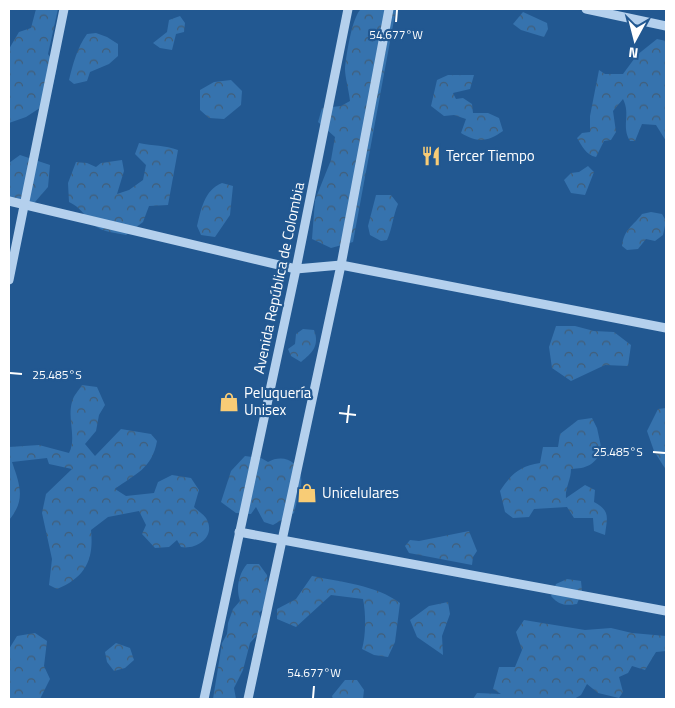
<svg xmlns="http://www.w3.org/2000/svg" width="675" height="708" font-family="'Titillium Web',sans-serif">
  <defs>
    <pattern id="forest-crowns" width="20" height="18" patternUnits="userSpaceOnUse" patternTransform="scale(1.25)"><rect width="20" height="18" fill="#3673ae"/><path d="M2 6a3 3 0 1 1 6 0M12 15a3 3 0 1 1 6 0" fill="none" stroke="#425e78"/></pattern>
  </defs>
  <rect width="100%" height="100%" fill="#225891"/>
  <g fill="url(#forest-crowns)">
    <polygon points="36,9 58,9 48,54 57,67 49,102 26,117 9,123 9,49 19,32 31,28"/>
    <path d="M361,9h35l-43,233 -22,6 -19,-9 3,-39 16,-40 4,-23 -17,-15 4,-14 19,-2 9,-5c-1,-10 -5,-24 -5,-32 1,-13 7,-52 16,-60z"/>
    <polygon points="523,12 547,23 548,29 544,37 521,30 513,24"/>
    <polygon points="180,16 185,23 184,32 176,34 172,50 160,48 153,43 167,32 169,20"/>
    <path d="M96,33l11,4 11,7v12l-9,8 -19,8 -3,9 -13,3 -5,-4c4,-16 8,-32 18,-46z"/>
    <path d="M657,39l9,2v100l-10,-16 -14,-1 -7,17h-5c-9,-15 1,-26 -7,-42l-10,12 3,21 -5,8 -7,1 -8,16c-10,-2 -14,-11 -19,-19l5,-5 8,-1v-16l9,-46 6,4h18l14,-19z"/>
    <path d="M448,75h26l-4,14 -17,4 3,6 7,-1 9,6 1,9h15l11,5 4,13c-16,11 -25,12 -42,2l5,-14 -12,-4 -10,1 -13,-10 6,-26z"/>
    <polygon points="231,80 242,91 241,105 224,119 209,118 200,110 200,90 214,82"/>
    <path d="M139,143c14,3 26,2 39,7l-10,55 -19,1 -6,16 -17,13c-11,-2 -22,-3 -31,-9 -10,-7 -10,-16 -26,-24l-1,-19 8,-21 11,1 9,4 5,-4 21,-3 2,11 -7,23 12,-4 14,-10 3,-15 -11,-11z"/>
    <polygon points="20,155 50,165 48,187 29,209 9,198 9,163"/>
    <polygon points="588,166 594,172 585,195 571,193 564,180 571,173 579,172"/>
    <path d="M222,183l11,3 -3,29 -15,22 -14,-2 -4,-9c4,-16 7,-36 25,-43z"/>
    <path d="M376,195h15l7,9c-5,12 -6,25 -11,36l-6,1 -11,-6 -2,-9z"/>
    <path d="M651,212l11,2 4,7 -3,14 -8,6 -9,-2 -8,10 -11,1 -5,-4c2,-17 11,-20 20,-32z"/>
    <polygon points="556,326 575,326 594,331 614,332 631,345 628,366 605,365 571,381 552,368 549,347"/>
    <path d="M303,329l11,1c6,16 -2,23 -13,32l-10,-6 -3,-7 7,-5 1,-10z"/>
    <path d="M82,385l15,2 8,18 -6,10 -3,16 -11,13 10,12 26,-27 30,5 6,7c-5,28 -22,33 -42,48l11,7 28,-3 4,-11 14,-7 19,3 8,12 -5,17c3,3 9,7 12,11 11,18 -9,32 -25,29l-4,-7 -8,7 -14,1 -13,-14 4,-9 -7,-14 -31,6 -17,13c3,29 -5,47 -34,59l-8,-4 3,-26 -10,-46 4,-19 26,-25 -23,-5 -2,-6 -35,4c8,23 14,38 -3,58v-73l30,-2 30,8c8,-15 -2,-34 3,-51 1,-6 7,-12 10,-17z"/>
    <polygon points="666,408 666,470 654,451 647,431 658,409"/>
    <path d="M592,418l5,10 5,23c-9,15 -15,17 -31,18 0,11 -6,19 -5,29l19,-13 10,5 -1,12c17,9 13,16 11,33l-11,-4 -1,-13h-19l-7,-11 -33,2 -5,8 -16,1 -8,-6 -5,-21c11,-17 20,-25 40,-28l3,-16h15l2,-13 18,-14z"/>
    <path d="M245,456l16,2 7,4c14,-8 30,-2 33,15 2,10 -5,26 -7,36l-21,12 -9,-3 -8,-15 -5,7 -15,-1 -15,-11 10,-31z"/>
    <polygon points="469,531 477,551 473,557 472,565 409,553 405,546 410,540 419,541"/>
    <path d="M247,564h12l8,11 2,28 -10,10 5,14 -14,16 -7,27 -9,18 2,11h-23l9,-56 5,-9 1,-11 5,-14 7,-8c-4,-12 -2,-26 7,-37z"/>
    <path d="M312,576c29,6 64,9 88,27l-5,39 -7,15 -14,-2 -12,-6c4,-13 4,-36 1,-50l-32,-4 -35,32 -19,-8v-10l19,-10z"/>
    <path d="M567,579l14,2 1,10 -5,13c-12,2 -18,1 -26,-8l5,-12z"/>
    <polygon points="448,602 450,614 442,636 443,655 417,637 410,620 429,606"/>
    <polygon points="524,620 585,630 611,628 632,633 666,636 666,651 656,652 645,670 632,666 628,673 619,677 623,692 619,698 598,693 587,684 581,695 574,699 473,699 477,693 501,694 493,689 499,667 515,667 522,650 516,632"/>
    <polygon points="35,633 47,641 44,666 50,679 40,699 9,699 9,649 17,636"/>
    <polygon points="116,643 130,648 134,660 125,668 114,671 107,662 105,652"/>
    <polygon points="345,680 357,680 364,690 363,699 333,699 332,696"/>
  </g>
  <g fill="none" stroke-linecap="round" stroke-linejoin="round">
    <g stroke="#b4d0ed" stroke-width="9">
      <polyline points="586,9 666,26"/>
      <polyline points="9,201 296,269 341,265 666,328"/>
      <polyline points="9,280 64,9"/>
      <polyline points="239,532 666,611"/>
      <polyline points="204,699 296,269 348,9"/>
      <polyline points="248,699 341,265 389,9"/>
    </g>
  </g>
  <path fill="none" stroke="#fff" stroke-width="2" d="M396,22l1,-12M10,373l12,1M339,413l17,2M347,423l2,-18M653,452l12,1M313,698l1,-12"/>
  <defs>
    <symbol id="restaurant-bare" viewBox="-9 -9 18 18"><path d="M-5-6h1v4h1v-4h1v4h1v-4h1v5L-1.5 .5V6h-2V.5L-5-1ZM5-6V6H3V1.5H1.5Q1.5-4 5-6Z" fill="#f8cc76" stroke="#225891" stroke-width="2.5" paint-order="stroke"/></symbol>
    <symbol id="shop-bare" viewBox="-9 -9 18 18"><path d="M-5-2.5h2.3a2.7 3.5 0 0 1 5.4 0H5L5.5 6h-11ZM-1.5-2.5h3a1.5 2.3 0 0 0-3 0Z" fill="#f8cc76" stroke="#225891" stroke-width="2.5" paint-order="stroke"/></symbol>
  </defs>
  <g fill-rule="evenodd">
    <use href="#restaurant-bare" x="417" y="142" width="28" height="28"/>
    <use href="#shop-bare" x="215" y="388" width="28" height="28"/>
    <use href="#shop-bare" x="293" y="479" width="28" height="28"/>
  </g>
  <g text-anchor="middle" stroke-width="4.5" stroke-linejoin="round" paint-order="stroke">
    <g font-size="15" fill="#fff" stroke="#225891" text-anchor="start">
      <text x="446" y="161">Tercer Tiempo</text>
      <text x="244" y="398">Peluquería<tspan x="244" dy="17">Unisex</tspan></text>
      <text x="322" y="498">Unicelulares</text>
    </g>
    <g font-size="15" fill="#fff" stroke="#225891">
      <text transform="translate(279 278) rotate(-78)" y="5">Avenida República de Colombia</text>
    </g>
  </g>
  <g font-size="12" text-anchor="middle" fill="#fff" stroke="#225891" stroke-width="4.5" stroke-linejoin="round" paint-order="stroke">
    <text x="396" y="39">54.677°W</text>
    <text x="57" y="379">25.485°S</text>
    <text x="618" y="456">25.485°S</text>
    <text x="314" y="677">54.677°W</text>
  </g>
  <rect width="675" height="708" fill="none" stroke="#ffffff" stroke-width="20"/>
  <g transform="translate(635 40) rotate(187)" stroke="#225891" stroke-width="4" paint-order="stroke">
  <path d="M0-4L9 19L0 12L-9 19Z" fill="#ffffff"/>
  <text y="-8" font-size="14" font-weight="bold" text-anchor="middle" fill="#ffffff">N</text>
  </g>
</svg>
